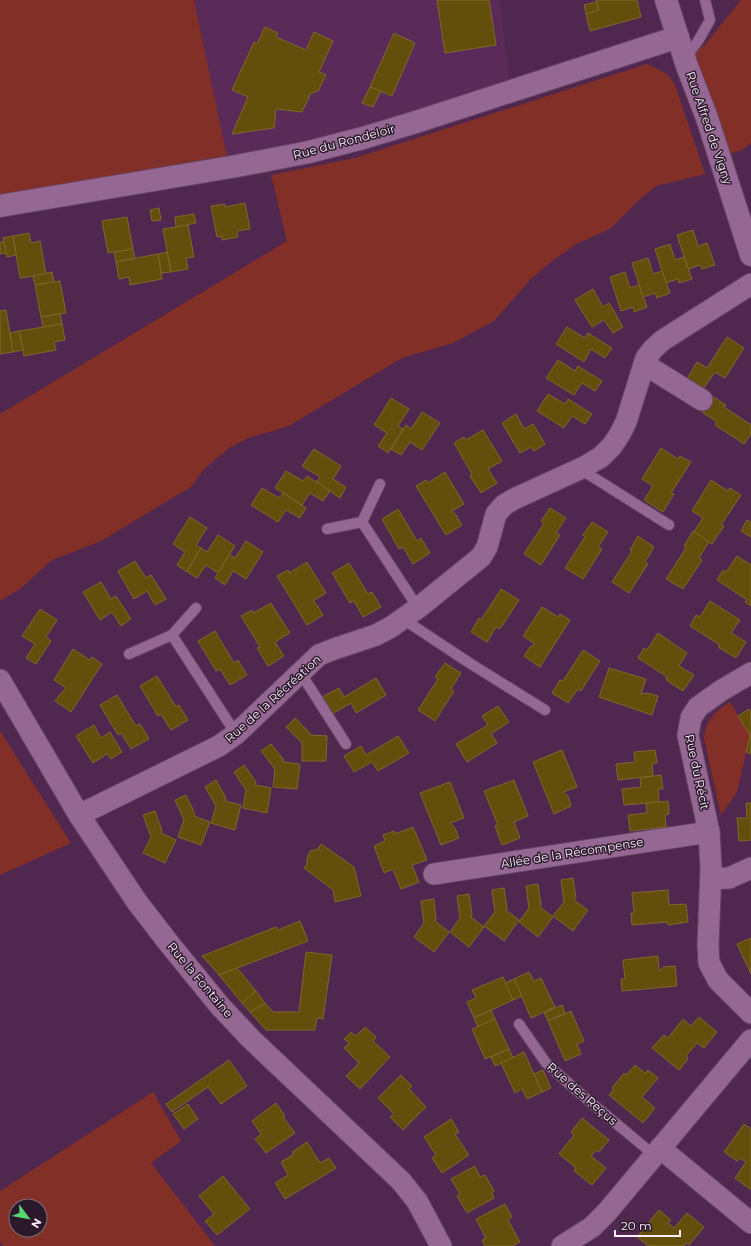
<svg xmlns="http://www.w3.org/2000/svg" width="751" height="1246" font-family="Montserrat,sans-serif">
  <rect width="100%" height="100%" fill="#50284f"/>
  <polygon fill="#5a2b59" points="194,0 499,0 510,82 368,130 228,161"/>
  <g fill="#822f27" fill-rule="evenodd">
    <polygon points="0,0 194,0 228,161 0,212"/>
    <polygon points="741,0 751,0 751,143 742,150 729,154 694,51 704,46"/>
    <polygon points="647,64 667,74 675,85 705,174 656,186 638,201 610,229 576,244 551,262 531,279 494,321 453,343 402,358 289,426 248,438 228,449 205,468 191,487 101,541 52,560 21,588 0,601 0,414 287,241 271,175 355,158"/>
    <path d="M730,702l20,33 -13,57 -16,23 -17,-76c1,-18 11,-28 26,-37z"/>
    <polygon points="0,731 71,843 0,875"/>
    <path d="M153,1092l28,49 -30,22 64,83h-212l-3,-5v-50zM16,1206h24v24h-24z"/>
  </g>
  <g fill="#644e0b" stroke="#7f672b">
    <polygon points="437,0 489,0 496,45 445,53"/>
    <polygon points="596,0 637,0 641,17 590,31 586,14 599,10"/>
    <polygon points="596,2 599,10 586,14 584,5"/>
    <polygon points="265,27 278,33 276,37 306,50 314,32 333,41 319,72 326,75 318,91 311,93 302,112 276,109 274,128 232,134 248,97 232,90 254,42 257,44"/>
    <polygon points="394,33 415,43 392,96 370,87"/>
    <polygon points="370,87 381,91 373,107 362,103"/>
    <polygon points="245,203 250,229 237,231 238,237 222,240 222,236 217,237 211,206 225,204 225,207"/>
    <polygon points="159,208 161,220 152,221 150,210"/>
    <polygon points="194,214 196,223 176,227 175,217"/>
    <polygon points="127,217 133,249 108,253 102,221"/>
    <polygon points="188,225 194,257 186,258 188,269 171,272 163,229"/>
    <polygon points="693,230 698,246 707,243 715,265 702,269 700,265 688,269 677,235"/>
    <polygon points="29,233 31,243 40,241 46,274 20,278 13,236"/>
    <polygon points="13,236 16,255 7,257 3,238"/>
    <polygon points="0,242 4,242 6,253 0,254"/>
    <polygon points="670,244 675,260 684,257 692,279 679,283 678,279 666,283 655,249"/>
    <polygon points="133,249 135,258 116,262 114,252"/>
    <polygon points="167,252 171,272 161,273 158,254"/>
    <polygon points="158,254 162,279 130,285 129,277 119,279 116,262"/>
    <polygon points="648,258 653,274 662,271 670,293 657,298 655,293 643,297 632,263"/>
    <polygon points="52,272 54,282 35,285 33,276"/>
    <polygon points="625,272 630,288 639,285 647,307 634,312 633,307 621,311 610,277"/>
    <polygon points="60,281 66,313 41,317 35,285"/>
    <polygon points="593,289 603,307 609,303 623,327 613,333 604,320 592,327 575,300"/>
    <polygon points="6,310 13,352 0,354 0,311"/>
    <polygon points="60,314 62,324 43,327 41,317"/>
    <polygon points="62,324 65,340 54,342 56,350 24,356 19,331"/>
    <polygon points="567,327 585,338 588,333 612,348 605,358 591,349 584,362 556,344"/>
    <polygon points="19,331 23,350 13,352 10,333"/>
    <polygon points="727,337 744,348 725,378 715,372 703,389 687,379 697,362 707,368"/>
    <polygon points="558,360 575,371 578,366 602,381 595,391 582,383 574,395 546,378"/>
    <polygon points="548,394 565,404 568,399 592,414 585,424 572,416 564,428 537,411"/>
    <polygon points="712,396 726,405 724,407 751,425 751,434 744,444 715,425 717,422 702,412"/>
    <polygon points="391,398 409,409 398,426 403,429 388,453 378,446 387,433 374,425"/>
    <polygon points="422,412 440,423 422,450 410,442 401,455 391,449 406,425 411,429"/>
    <polygon points="516,414 524,429 533,424 545,444 534,451 531,447 520,453 502,423"/>
    <polygon points="483,430 502,461 488,469 497,483 481,493 470,476 472,474 454,443 464,437 466,440"/>
    <polygon points="661,448 678,459 680,456 691,462 671,493 674,494 663,512 644,500 653,486 642,479"/>
    <polygon points="314,449 341,466 333,479 346,487 340,498 316,482 320,477 302,466"/>
    <polygon points="286,471 303,481 307,476 330,491 323,501 310,493 302,505 275,488"/>
    <polygon points="445,472 464,504 452,511 456,515 462,525 446,535 416,486 426,480 428,483"/>
    <polygon points="711,480 728,491 730,488 741,495 721,525 724,526 712,544 694,532 703,518 692,511"/>
    <polygon points="262,488 279,498 283,493 306,508 300,518 286,510 278,522 251,505"/>
    <polygon points="550,508 566,518 556,533 560,535 541,565 524,554 544,523 541,521"/>
    <polygon points="398,509 417,541 421,538 430,553 413,564 403,547 399,549 382,519"/>
    <polygon points="190,517 207,528 196,545 201,548 187,572 177,565 185,552 173,544"/>
    <polygon points="747,520 751,522 751,537 741,531"/>
    <polygon points="592,522 608,532 598,547 602,549 583,579 565,568 585,537 583,535"/>
    <polygon points="693,531 709,542 699,558 702,560 683,589 666,579 686,548 684,546"/>
    <polygon points="218,535 235,546 218,573 206,565 197,578 187,572 201,548 207,552"/>
    <polygon points="638,536 654,547 645,562 648,564 629,593 612,582 632,551 630,550"/>
    <polygon points="246,541 263,552 246,579 233,571 225,585 215,578 229,555 235,558"/>
    <polygon points="737,556 751,565 751,606 745,602 747,600 717,580 723,570 726,572"/>
    <polygon points="135,561 146,578 151,575 166,599 155,605 147,591 134,599 118,571"/>
    <polygon points="307,562 326,593 313,601 317,605 323,615 307,625 277,576 288,570 289,573"/>
    <polygon points="349,563 368,594 372,592 381,607 363,617 354,601 350,603 332,573"/>
    <polygon points="101,582 111,599 116,596 131,619 121,626 112,612 100,620 83,592"/>
    <polygon points="501,589 519,600 500,629 496,627 487,642 471,632 479,618 481,620"/>
    <polygon points="710,601 740,620 731,633 746,642 736,658 718,647 720,645 690,626 696,615 700,617"/>
    <polygon points="271,603 290,633 275,642 284,656 268,666 257,648 260,647 241,616 252,610 253,613"/>
    <polygon points="542,607 558,617 560,614 570,620 540,667 524,656 530,647 535,644 523,636"/>
    <polygon points="40,609 57,620 46,637 51,641 36,664 26,658 35,644 22,636"/>
    <polygon points="215,631 234,663 238,660 247,675 230,685 220,669 216,671 198,641"/>
    <polygon points="658,633 687,653 679,666 694,675 683,691 666,680 667,677 638,658 644,648 647,650"/>
    <polygon points="73,649 90,660 92,657 102,664 71,712 55,701 62,692 66,688 54,680"/>
    <polygon points="583,650 600,661 581,691 578,689 568,703 552,693 560,680 563,681"/>
    <polygon points="445,663 461,673 451,689 454,691 435,721 418,710 438,679 435,677"/>
    <polygon points="609,668 646,679 641,694 648,693 658,696 652,715 599,697"/>
    <polygon points="157,676 176,707 179,705 188,720 171,730 161,714 158,716 140,686"/>
    <polygon points="376,678 386,695 356,713 351,703 332,714 322,697 339,688 344,697"/>
    <polygon points="117,695 136,726 140,724 149,739 131,749 121,733 118,735 100,705"/>
    <polygon points="498,706 509,722 491,734 497,743 467,762 456,744 488,725 482,716"/>
    <polygon points="749,709 751,713 751,754 746,752 750,735 738,716"/>
    <polygon points="295,718 310,733 309,735 327,736 326,761 302,761 302,743 286,727"/>
    <polygon points="94,725 101,738 110,732 122,752 111,759 107,754 93,763 76,736"/>
    <polygon points="398,736 409,753 378,771 372,762 354,772 344,756 361,746 366,755"/>
    <polygon points="271,744 284,760 283,762 300,764 297,789 273,787 275,769 261,751"/>
    <polygon points="562,750 577,787 563,792 568,796 571,806 554,814 533,762"/>
    <polygon points="655,750 657,763 652,764 653,776 618,780 616,764 635,762 634,752"/>
    <polygon points="244,765 256,782 255,785 271,788 267,813 243,808 246,790 234,772"/>
    <polygon points="661,775 663,789 658,789 659,802 624,805 622,789 641,787 640,778"/>
    <polygon points="216,780 226,798 225,801 241,805 235,830 211,823 216,806 205,787"/>
    <polygon points="514,780 528,816 514,822 520,838 502,845 495,826 498,825 484,791"/>
    <polygon points="450,782 464,818 450,823 455,828 459,838 441,845 420,793"/>
    <polygon points="186,795 195,814 194,816 210,822 201,845 178,837 184,820 175,800"/>
    <polygon points="668,801 669,814 665,815 666,827 630,831 628,815 647,813 646,803"/>
    <polygon points="746,803 751,803 751,840 739,841 737,818 747,818"/>
    <polygon points="155,811 162,831 161,833 176,840 165,863 143,853 151,837 143,815"/>
    <polygon points="413,827 427,860 412,865 419,882 401,889 393,869 384,873 374,846 385,841 383,835 394,831 395,834"/>
    <polygon points="321,844 354,867 361,896 335,902 333,890 304,868 307,864 307,858 310,851 318,849"/>
    <polygon points="573,878 576,898 574,900 588,910 573,931 553,916 564,902 561,880"/>
    <polygon points="538,884 541,905 540,907 553,917 538,937 519,922 529,908 526,886"/>
    <polygon points="504,888 507,908 506,910 519,920 504,941 484,926 495,912 492,890"/>
    <polygon points="668,890 669,905 686,904 688,922 668,925 667,922 632,925 631,913 634,913 632,893"/>
    <polygon points="469,894 472,915 471,917 484,927 469,947 450,932 460,918 457,896"/>
    <polygon points="434,899 436,920 435,921 449,932 434,952 414,937 424,923 421,901"/>
    <polygon points="300,921 308,941 219,975 202,956 276,927 278,930"/>
    <polygon points="751,938 751,974 737,944"/>
    <polygon points="306,952 332,955 323,1019 317,1018 315,1030 266,1030 250,1012 265,1003 273,1012 299,1012"/>
    <polygon points="658,956 659,971 664,967 675,966 677,986 622,991 621,979 625,979 623,960"/>
    <polygon points="237,968 256,991 242,1003 219,975"/>
    <polygon points="529,972 534,981 541,978 555,1007 531,1018 514,979"/>
    <polygon points="503,977 513,1000 474,1018 467,1002 476,998 472,990"/>
    <polygon points="514,979 522,996 513,1000 505,983"/>
    <polygon points="256,991 265,1003 250,1012 242,1003"/>
    <polygon points="562,1005 565,1013 548,1021 544,1013"/>
    <polygon points="491,1010 495,1019 478,1027 474,1018"/>
    <polygon points="571,1011 584,1041 577,1044 581,1054 565,1061 548,1021"/>
    <polygon points="699,1017 717,1032 704,1048 697,1043 686,1056 688,1059 679,1070 652,1048 664,1035 668,1038 683,1019 691,1026"/>
    <polygon points="495,1019 509,1049 485,1059 472,1029"/>
    <polygon points="365,1027 376,1037 373,1041 390,1057 360,1089 346,1076 359,1063 344,1048 349,1043 344,1039 351,1032 356,1036"/>
    <polygon points="509,1049 513,1058 495,1066 491,1057"/>
    <polygon points="524,1052 542,1092 527,1099 522,1089 515,1093 501,1063"/>
    <polygon points="229,1060 247,1086 221,1104 208,1087 172,1112 166,1104"/>
    <polygon points="635,1065 645,1073 648,1070 658,1078 642,1097 655,1108 643,1123 609,1095 614,1089 612,1088 624,1073 626,1075"/>
    <polygon points="543,1070 551,1088 542,1092 534,1074"/>
    <polygon points="401,1075 412,1086 409,1089 426,1107 403,1130 390,1117 394,1114 378,1098"/>
    <polygon points="276,1103 285,1116 283,1117 295,1133 266,1153 255,1139 261,1134 252,1121"/>
    <polygon points="188,1104 198,1119 184,1129 173,1114"/>
    <polygon points="582,1118 609,1140 599,1152 596,1150 591,1156 606,1168 592,1185 574,1171 576,1168 559,1154 574,1135 571,1132"/>
    <polygon points="451,1119 459,1132 455,1134 469,1155 442,1173 432,1158 436,1155 424,1137"/>
    <polygon points="744,1124 751,1129 751,1190 735,1178 746,1162 740,1158 737,1161 724,1152"/>
    <polygon points="307,1142 320,1163 329,1158 336,1168 285,1199 275,1183 288,1175 281,1162 294,1154 292,1152"/>
    <polygon points="475,1166 480,1177 485,1175 494,1191 492,1193 494,1198 467,1213 457,1196 460,1194 451,1179"/>
    <polygon points="223,1176 250,1209 217,1235 205,1221 214,1214 199,1196"/>
    <polygon points="505,1204 512,1217 508,1220 520,1242 512,1246 485,1246 482,1240 486,1238 476,1219"/>
    <polygon points="659,1210 671,1220 668,1223 674,1228 687,1213 704,1227 689,1245 686,1243 684,1246 655,1246 654,1245 648,1246 637,1237"/>
  </g>
  <g fill="none" stroke-linecap="round" stroke-linejoin="round">
    <defs>
      <g id="service">
        <polyline points="685,58 698,41 710,20 705,0"/>
        <polyline points="580,469 669,525"/>
        <polyline points="380,484 362,522 418,608"/>
        <polyline points="327,529 362,522"/>
        <polyline points="196,608 172,635 236,734"/>
        <polyline points="403,619 471,664 545,710"/>
        <polyline points="129,654 172,635"/>
        <polyline points="300,672 346,744"/>
        <polyline points="519,1024 546,1063 576,1090 654,1155"/>
      </g>
      <g id="minor">
        <polyline points="644,364 702,400"/>
        <polyline points="751,673 722,690 698,707 691,718 688,735 709,832 711,868 708,945 709,963 718,980 751,1013"/>
        <polyline points="0,680 79,815 137,902 171,946 220,1006 250,1038 401,1181 417,1201 441,1246"/>
        <polyline points="79,815 219,746 236,734 319,655 334,649 376,635 391,627 418,608 481,557 487,547 496,514 504,505 514,499 584,467 601,457 612,446 620,434 626,422 646,358 654,348 663,340 751,284"/>
        <polyline points="434,874 709,832"/>
        <polyline points="711,879 729,878 751,868"/>
        <polyline points="660,1148 751,1223"/>
        <polyline points="562,1246 592,1227 607,1212 751,1040"/>
      </g>
      <g id="tertiary">
        <polyline points="666,0 687,66 707,118 751,255"/>
        <polyline points="0,206 237,166 309,152 363,138 416,122 678,37"/>
      </g>
    </defs>
    <use href="#service" stroke="#654464" stroke-width="12"/>
    <use href="#minor" stroke="#654464" stroke-width="23"/>
    <use href="#tertiary" stroke="#654464" stroke-width="24"/>
    <use href="#service" stroke="#956893" stroke-width="10"/>
    <use href="#minor" stroke="#956893" stroke-width="21"/>
    <use href="#tertiary" stroke="#956893" stroke-width="22"/>
  </g>
  <g text-anchor="middle" stroke-width="3" stroke-linejoin="round" paint-order="stroke">
    <g font-size="12" fill="#ffeffe" stroke="#2b192b">
      <text transform="translate(709 128) rotate(71)" y="4">Rue Alfred de Vigny</text>
      <text transform="translate(344 142) rotate(-15)" y="4">Rue du Rondeloir</text>
      <text transform="translate(273 699) rotate(-42)" y="4">Rue de la Récréation</text>
      <text transform="translate(697 772) rotate(78)" y="4">Rue du Récit</text>
      <text transform="translate(572 853) rotate(-9)" y="4">Allée de la Récompense</text>
      <text transform="translate(200 980) rotate(50)" y="4">Rue la Fontaine</text>
      <text transform="translate(582 1094) rotate(41)" y="4">Rue des Reçus</text>
    </g>
  </g>
  <g transform="translate(28 1218) rotate(122)"><circle r="19" fill="#2b192b" stroke="#806f7f"/>
  <path d="M0-3L7 15L0 10L-7 15Z" fill="#55d671"/>
  <text y="-6" font-size="11" font-weight="bold" text-anchor="middle" fill="#ffeffe">N</text>
  </g>
  <path d="M615 1230v6h65v-6" fill="none" stroke="#ffeffe" stroke-width="2"/>
  <text x="621" y="1230" font-size="12" fill="#ffeffe" stroke="#2b192b" stroke-width="3" paint-order="stroke">20 m</text>
</svg>
